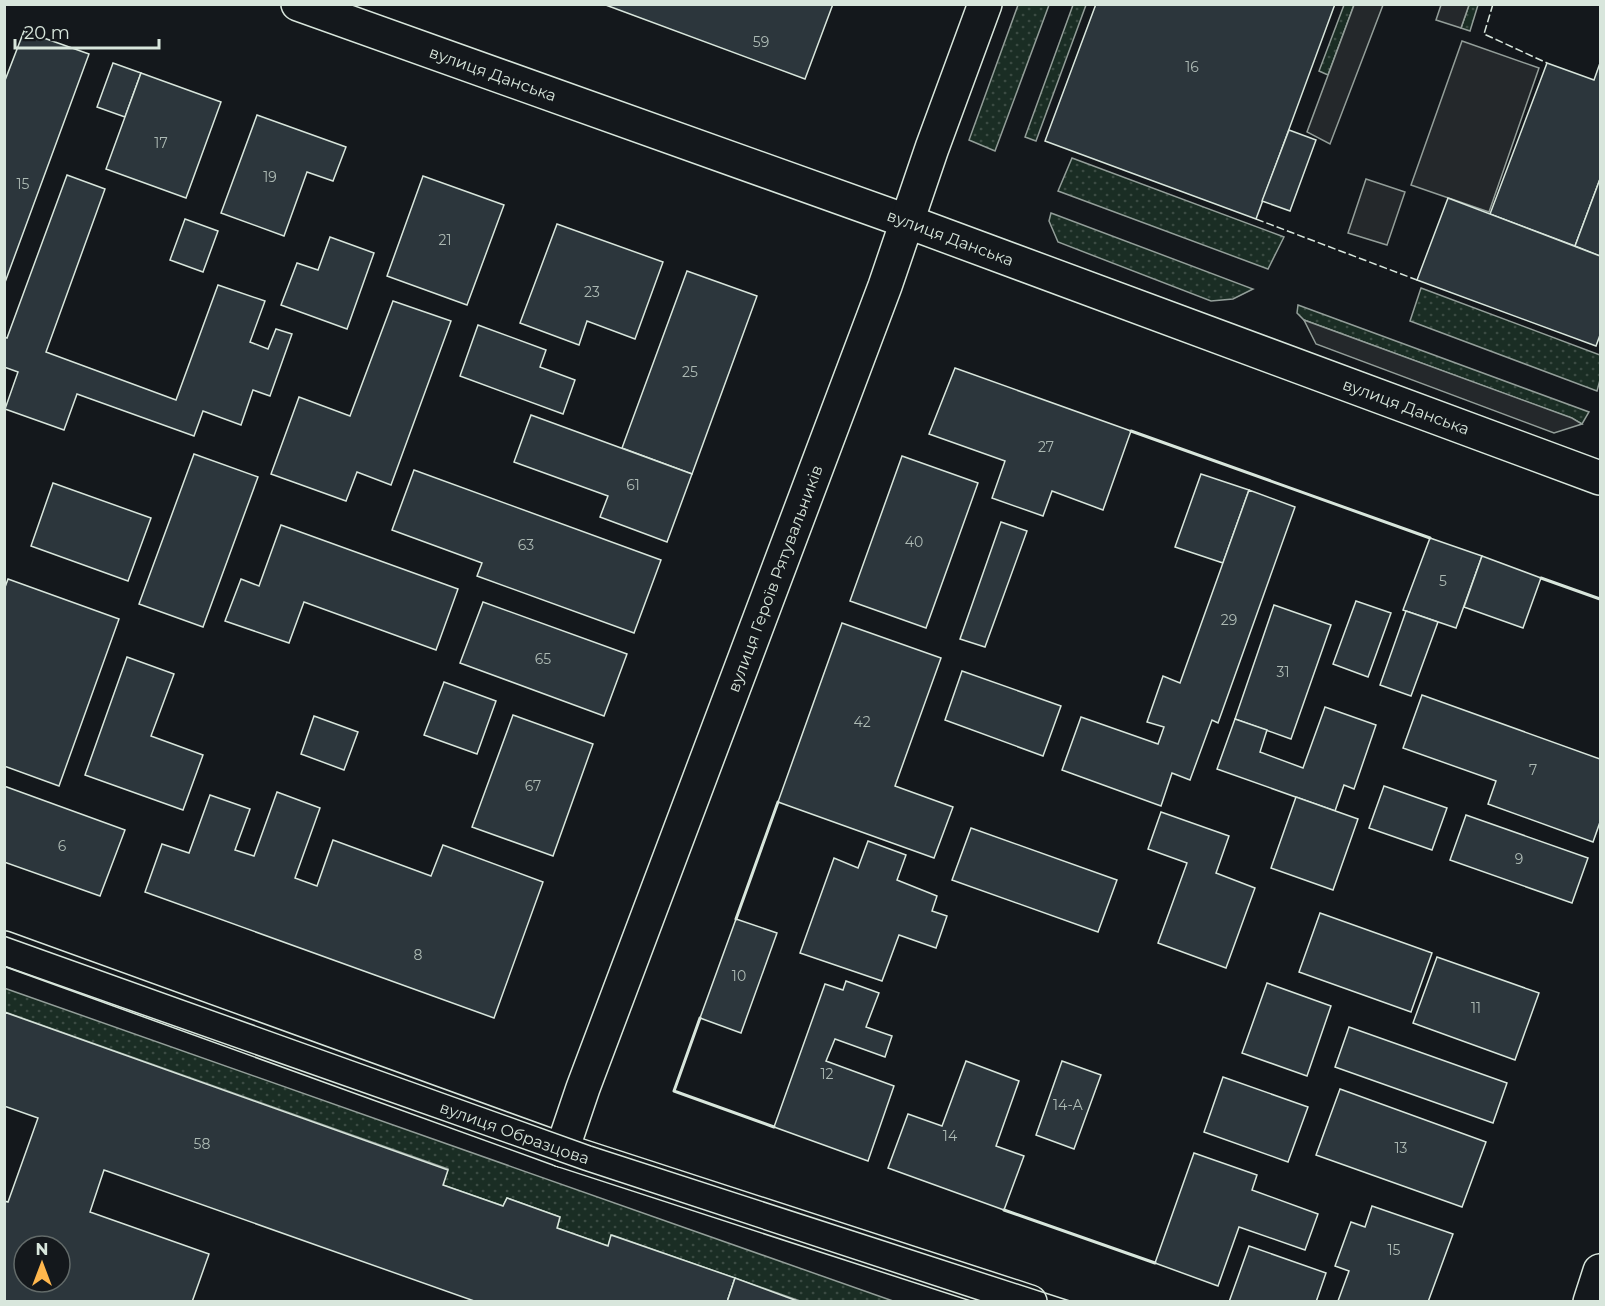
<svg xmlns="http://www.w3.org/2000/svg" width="1605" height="1306" font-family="Montserrat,sans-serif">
  <defs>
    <pattern id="grass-dots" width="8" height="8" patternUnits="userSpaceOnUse" patternTransform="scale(1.5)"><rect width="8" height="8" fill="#1a2d24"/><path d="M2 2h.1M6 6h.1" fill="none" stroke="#3b4b43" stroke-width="1.8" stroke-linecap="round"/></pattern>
  </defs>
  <rect width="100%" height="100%" fill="#14181c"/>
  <g fill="url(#grass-dots)" stroke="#939e99" stroke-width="1.5">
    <polygon points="1018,5 1049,5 995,151 969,140"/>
    <polygon points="1073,5 1086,5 1036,141 1025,137"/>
    <polygon points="1344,5 1354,5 1328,75 1319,71"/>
    <polygon points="1469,5 1478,5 1470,31 1461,28"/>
    <polygon points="1072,158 1284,237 1268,269 1058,191"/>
    <polygon points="1051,213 1253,289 1233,299 1211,301 1058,242 1049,221"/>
    <polygon points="1421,288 1600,355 1600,380 1597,391 1410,321"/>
    <polygon points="1298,305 1589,412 1582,424 1571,418 1304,320 1297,313"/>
    <polygon points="4,988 893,1301 800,1301 612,1235 608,1246 557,1228 560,1217 507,1198 503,1206 443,1185 448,1169 5,1012"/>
  </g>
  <g fill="#24282b" stroke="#939e99" stroke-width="1.5">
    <polygon points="1354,5 1383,5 1330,144 1307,132"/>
    <polygon points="1441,5 1469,5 1461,28 1436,20"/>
    <polygon points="1462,41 1539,68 1489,212 1411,185"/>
    <polygon points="1366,179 1405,192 1387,245 1348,233"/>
    <polygon points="1304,320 1572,418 1582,424 1554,433 1316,344"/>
  </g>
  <g fill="#2c363c" stroke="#d8e6dc" stroke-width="1.5" fill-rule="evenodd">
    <polygon points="603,4 833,4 805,79"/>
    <polygon points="1096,4 1335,4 1256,219 1045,141"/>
    <polygon points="24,31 89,54 4,285 4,83"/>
    <polygon points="113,63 141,73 125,117 97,107"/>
    <polygon points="1547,63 1594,80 1600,63 1600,179 1575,246 1490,214"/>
    <polygon points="141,73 221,102 186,198 106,169"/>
    <polygon points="257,115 346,147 333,181 307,172 284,236 221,213"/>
    <polygon points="1289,130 1316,140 1290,211 1262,201"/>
    <polygon points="67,175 105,189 46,352 176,400 218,285 265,301 250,342 268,349 276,329 292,334 270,396 253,390 241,425 203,411 194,436 77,394 64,430 5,409 18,372 4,367 4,337 7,338"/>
    <polygon points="423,176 504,205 467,305 387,276"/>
    <polygon points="1600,179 1600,256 1575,246"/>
    <polygon points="1448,198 1600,256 1600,335 1596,346 1417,280"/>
    <polygon points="185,219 218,231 203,272 170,260"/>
    <polygon points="557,224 663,262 635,339 587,321 579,345 520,323"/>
    <polygon points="330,237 374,253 347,329 281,305 297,263 318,270"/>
    <polygon points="687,271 757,296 692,474 622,448"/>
    <polygon points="393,301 451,321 391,485 357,472 346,501 271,474 299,397 350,416"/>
    <polygon points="478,325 546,350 540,367 575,380 563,414 460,376"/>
    <polygon points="955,368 1131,431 1103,510 1052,491 1043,516 992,498 1005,461 929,434"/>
    <polygon points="531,415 692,474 667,542 600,517 608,496 514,462"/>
    <polygon points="194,454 258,477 203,627 139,604"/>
    <polygon points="902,456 978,483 926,628 850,601"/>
    <polygon points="414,470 661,560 634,633 477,576 482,563 392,530"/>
    <polygon points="1201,474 1249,490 1223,563 1175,547"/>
    <polygon points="53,483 151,518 128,581 31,546"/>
    <polygon points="1249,490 1295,507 1218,723 1212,720 1190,780 1172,773 1161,806 1062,770 1081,717 1158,744 1164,727 1147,722 1163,676 1180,683"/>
    <polygon points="1001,522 1027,531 985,647 960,639"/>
    <polygon points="281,525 458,589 436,650 304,602 289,643 225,621 241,579 259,586"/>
    <polygon points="1430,538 1482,556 1456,628 1403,610"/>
    <polygon points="1482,556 1541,578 1523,628 1464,607"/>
    <polygon points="8,579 119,619 59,786 4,766 4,590"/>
    <polygon points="1356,601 1391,613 1368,677 1333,664"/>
    <polygon points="483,602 627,654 604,716 460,663"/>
    <polygon points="1274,605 1331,625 1291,739 1235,719"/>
    <polygon points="1406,611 1438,622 1411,696 1380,685"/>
    <polygon points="842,623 941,658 895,786 953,807 934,858 778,802"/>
    <polygon points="127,657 174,674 151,736 203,755 183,810 85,775"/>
    <polygon points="962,671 1061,706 1043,756 945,720"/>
    <polygon points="444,682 496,701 477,754 424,735"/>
    <polygon points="1422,695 1600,759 1600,822 1593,842 1488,804 1496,781 1403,748"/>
    <polygon points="1325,707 1376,725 1354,789 1344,785 1335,811 1217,769 1235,719 1267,730 1260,752 1303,768"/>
    <polygon points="513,715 593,744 553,856 472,827"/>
    <polygon points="314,716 358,732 344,770 301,754"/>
    <polygon points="4,786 125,830 100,896 4,862"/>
    <polygon points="1384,786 1447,808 1432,850 1369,828"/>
    <polygon points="277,792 320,808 295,878 317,886 333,840 431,876 443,845 543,882 494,1018 145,892 162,844 189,853 210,795 250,809 235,850 254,856"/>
    <polygon points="1296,797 1358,819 1333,890 1271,868"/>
    <polygon points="1161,812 1229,836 1216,873 1255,888 1226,968 1158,943 1187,863 1148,849"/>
    <polygon points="1466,815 1588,858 1572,903 1450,860"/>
    <polygon points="971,828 1117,880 1098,932 952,880"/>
    <polygon points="868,841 906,855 897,880 937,896 932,911 947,916 936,948 899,935 882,981 800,953 834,858 858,868"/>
    <polygon points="1320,913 1432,953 1411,1012 1299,972"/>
    <polygon points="736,919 777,933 741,1033 700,1018"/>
    <polygon points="1437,957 1539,993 1515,1060 1413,1023"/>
    <polygon points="846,981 879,993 866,1027 892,1036 885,1057 835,1039 826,1061 894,1086 868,1161 774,1127 825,984 843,990"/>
    <polygon points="1267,983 1331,1006 1307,1076 1242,1053"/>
    <path d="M4,1012l444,158 -5,15 60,21 4,-8 53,19 -3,11 51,18 3,-11 124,43 -8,24h-250l-373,-132 -14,42 119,42 -17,48h-188v-101l4,1 30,-84 -34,-12zM24,1246h36v36h-36z"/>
    <polygon points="1349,1027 1507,1083 1493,1123 1335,1067"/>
    <polygon points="966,1061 1019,1081 996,1146 1024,1156 1004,1210 888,1168 908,1114 942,1126"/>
    <polygon points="1062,1061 1101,1075 1074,1149 1036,1135"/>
    <polygon points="1223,1077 1308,1107 1288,1162 1204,1132"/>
    <polygon points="1340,1089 1486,1142 1462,1207 1316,1155"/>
    <polygon points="1194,1153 1257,1175 1252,1190 1318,1214 1305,1250 1239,1227 1218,1286 1155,1263"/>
    <polygon points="1372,1206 1453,1234 1428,1302 1338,1301 1349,1271 1335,1266 1351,1222 1365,1227"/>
    <polygon points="1249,1246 1326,1273 1316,1302 1229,1302"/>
    <polygon points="735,1278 800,1302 727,1302"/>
  </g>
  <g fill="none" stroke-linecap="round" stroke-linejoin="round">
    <defs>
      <g id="minor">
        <path id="s1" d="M298,4l608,217 694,257"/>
        <path id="s2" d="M4,948l558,202 468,152"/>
        <path id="s3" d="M562,1150l21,-62 302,-802 47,-138 53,-144"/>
        <polyline points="1590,1302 1600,1271"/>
      </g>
    </defs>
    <use href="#minor" stroke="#d8e6dc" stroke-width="36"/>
    <use href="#minor" stroke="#14181c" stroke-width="33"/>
    <g stroke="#d8e6dc" stroke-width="1.5">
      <polyline points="4,936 591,1146 1073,1302"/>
      <polyline points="4,966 583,1170 984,1302"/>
    </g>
    <g stroke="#d8e6dc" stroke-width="1.5" stroke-dasharray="8 3" stroke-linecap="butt">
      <polyline points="1493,4 1484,34 1547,63"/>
      <polyline points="1256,219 1417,280"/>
    </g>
    <g stroke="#d8e6dc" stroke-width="3">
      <polyline points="1131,431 1430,538"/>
      <polyline points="1541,578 1600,599"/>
      <polyline points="736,919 778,802"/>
      <polyline points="700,1018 674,1091 774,1127"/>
      <polyline points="1004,1210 1155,1263"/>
    </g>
  </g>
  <g text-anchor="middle" stroke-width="4.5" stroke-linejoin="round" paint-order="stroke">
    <g font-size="14" fill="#adbab4">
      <text x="761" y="47">59</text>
      <text x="1192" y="72">16</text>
      <text x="161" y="148">17</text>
      <text x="270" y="182">19</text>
      <text x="23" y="189">15</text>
      <text x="445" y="245">21</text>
      <text x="592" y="297">23</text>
      <text x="690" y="377">25</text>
      <text x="1046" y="452">27</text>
      <text x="633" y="490">61</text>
      <text x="914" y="547">40</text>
      <text x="526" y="550">63</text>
      <text x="1443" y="586">5</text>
      <text x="1229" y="625">29</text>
      <text x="543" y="664">65</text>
      <text x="1283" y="677">31</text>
      <text x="862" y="727">42</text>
      <text x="1533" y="775">7</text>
      <text x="533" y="791">67</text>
      <text x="62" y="851">6</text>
      <text x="1519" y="864">9</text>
      <text x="418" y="960">8</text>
      <text x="739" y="981">10</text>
      <text x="1476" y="1013">11</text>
      <text x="827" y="1079">12</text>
      <text x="1068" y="1110">14-А</text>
      <text x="950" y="1141">14</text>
      <text x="202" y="1149">58</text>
      <text x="1401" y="1153">13</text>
      <text x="1394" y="1255">15</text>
    </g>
    <g font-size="16" fill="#d8e6dc" stroke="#14181c">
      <text dy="6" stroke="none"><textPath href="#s1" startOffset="207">вулиця Данська</textPath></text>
      <text dy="6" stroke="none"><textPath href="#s1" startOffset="693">вулиця Данська</textPath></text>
      <text dy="6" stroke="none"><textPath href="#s1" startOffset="1179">вулиця Данська</textPath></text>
      <text dy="6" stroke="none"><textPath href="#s3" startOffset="610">вулиця Героїв Рятувальників</textPath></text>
      <text dy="6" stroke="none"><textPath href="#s2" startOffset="543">вулиця Образцова</textPath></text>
    </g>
  </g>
  <rect width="1605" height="1306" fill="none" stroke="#d8e6dc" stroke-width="12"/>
  <g transform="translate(42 1264)"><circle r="28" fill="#14181c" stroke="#626a69" stroke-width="1.5"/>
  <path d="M0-4.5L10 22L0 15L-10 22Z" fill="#ffb74d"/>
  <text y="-9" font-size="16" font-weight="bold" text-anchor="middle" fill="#d8e6dc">N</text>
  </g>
  <path d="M15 39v9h144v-9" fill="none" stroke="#d8e6dc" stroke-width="3"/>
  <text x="24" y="39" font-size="18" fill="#d8e6dc" stroke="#14181c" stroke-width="4.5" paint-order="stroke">20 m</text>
</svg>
